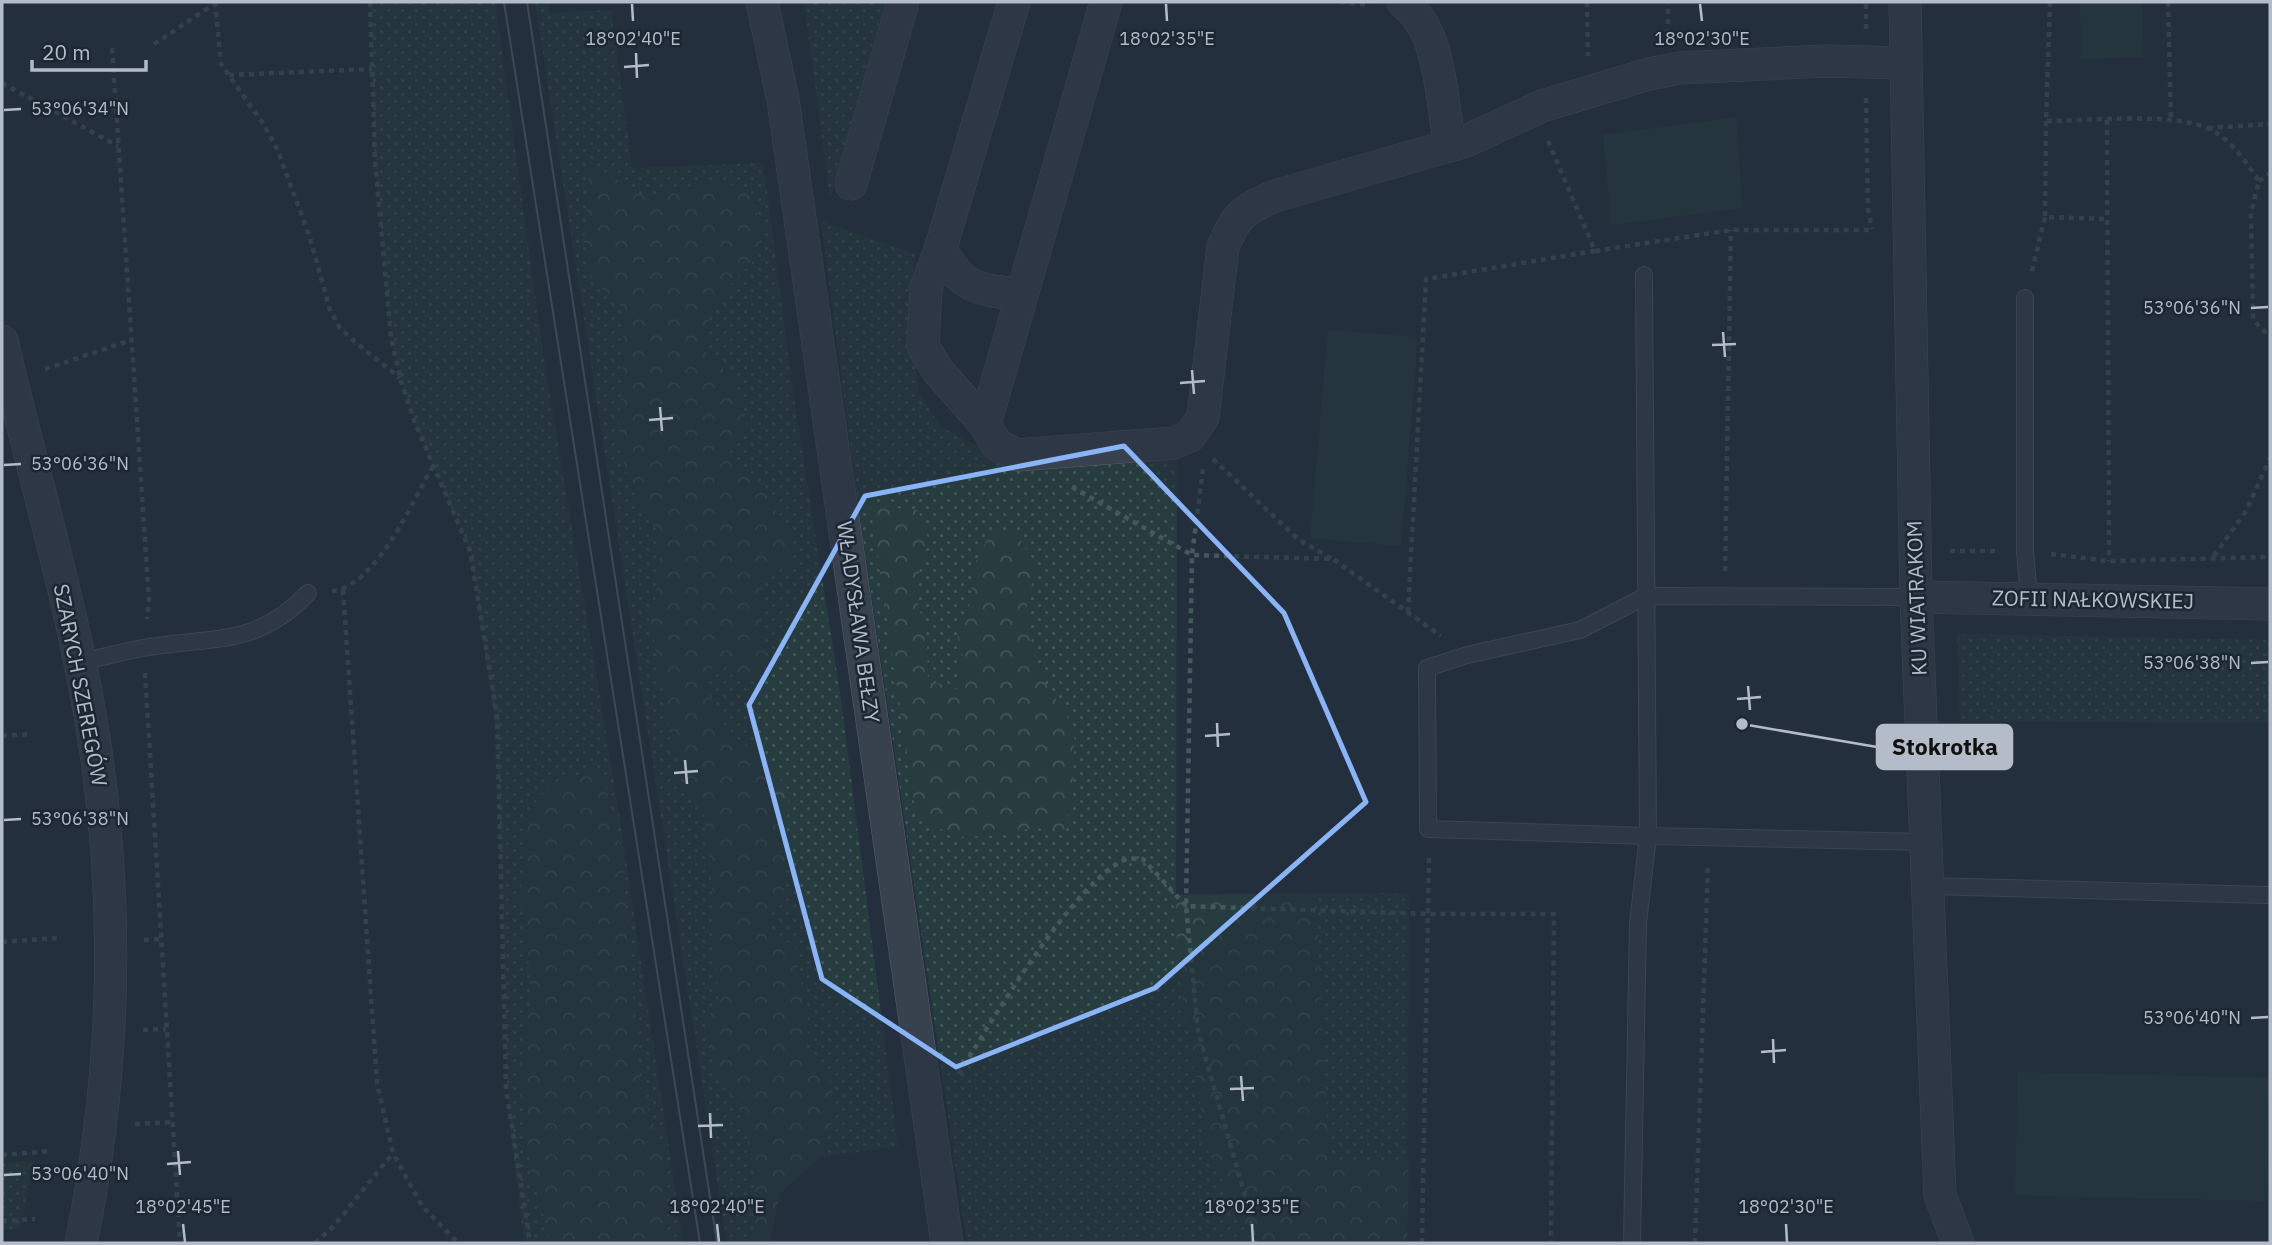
<svg xmlns="http://www.w3.org/2000/svg" width="2272" height="1245" font-family="'IBM Plex Sans',sans-serif">
  <defs>
    <pattern id="grass-dots" width="8" height="8" patternUnits="userSpaceOnUse" patternTransform="scale(1.75)"><rect width="8" height="8" fill="#263c3f"/><path d="M2 2h.1M6 6h.1" fill="none" stroke="#435659" stroke-width="1.8" stroke-linecap="round"/></pattern>
    <pattern id="forest-crowns" width="20" height="18" patternUnits="userSpaceOnUse" patternTransform="scale(1.75)"><rect width="20" height="18" fill="#263c3f"/><path d="M2 6a3 3 0 1 1 6 0M12 15a3 3 0 1 1 6 0" fill="none" stroke="#435659"/></pattern>
  </defs>
  <rect width="100%" height="100%" fill="#242f3e"/>
  <g fill="url(#grass-dots)">
    <polygon points="370,2 495,2 544,360 617,800 683,1243 524,1243 508,1106 497,736 470,551 415,423 400,378 391,338 375,161"/>
    <polygon points="535,2 548,2 550,13 611,10 632,168 763,163 795,405 841,699 898,1146 820,1157 780,1193 769,1243 727,1243"/>
    <polygon points="804,2 885,2 830,199"/>
    <polygon points="821,221 915,254 908,309 919,392 940,426 1001,459 1177,456 1176,895 1409,893 1407,1243 967,1243 859,511"/>
    <polygon points="1957,634 2270,640 2270,723 1960,721"/>
    <polygon points="34,1161 20,1229 2,1230 2,1163"/>
  </g>
  <g fill="url(#forest-crowns)">
    <polygon points="590,163 645,197 710,182 746,188 761,223 759,255 710,307 706,352 735,381 747,424 726,444 734,464 760,482 789,533 791,563 764,579 760,627 768,663 759,677 745,679 730,668 713,665 705,684 719,718 741,743 765,758 789,791 784,890 770,914 769,932 795,947 809,1025 806,1054 829,1078 836,1110 820,1157 780,1193 769,1243 752,1243 756,1175 738,1103 718,1080 706,1024 718,998 714,907 704,814 685,783 669,730 651,622 659,577 661,538 629,483 618,442 624,339 621,305 591,279 584,243"/>
    <polygon points="870,505 918,510 929,540 914,589 927,636 928,680 957,689 963,657 957,634 971,602 973,568 991,531 1016,533 1039,569 1025,599 1032,644 1045,682 1075,729 1073,787 1066,830 1033,828 990,836 955,837 916,815"/>
    <polygon points="601,769 622,853 641,1091 666,1157 663,1243 551,1243 530,1165 519,1073 531,996 526,931 520,899 528,810 551,785"/>
    <polygon points="1316,893 1329,1162 1409,1161 1407,1243 1252,1243 1208,1150 1177,967 1176,895"/>
  </g>
  <g fill="#263c3f">
    <polygon points="2080,2 2142,2 2143,57 2081,59"/>
    <polygon points="1737,117 1742,208 1611,225 1603,135"/>
    <polygon points="1328,330 1418,337 1401,546 1310,538"/>
    <polygon points="2018,1072 2269,1078 2266,1201 2015,1195"/>
  </g>
  <g fill="none" stroke-linecap="round" stroke-linejoin="round">
    <defs>
      <g id="service">
        <polyline points="1644,275 1648,836 1926,842"/>
        <polyline points="2025,298 2025,551 2029,599"/>
        <path d="M79,662c21,-4 42,-10 64,-14 68,-12 113,0 165,-55"/>
        <polyline points="1928,886 2267,895"/>
        <polyline points="1632,1243 1638,923 1648,836 1428,829 1427,668 1467,655 1580,630 1646,596 1916,597"/>
      </g>
      <g id="minor">
        <polyline points="762,2 783,100 947,1243"/>
        <path d="M1403,2c37,28 37,87 45,130l5,13"/>
        <polyline points="1905,2 1916,597 1940,1195 1958,1243"/>
        <polyline points="851,184 903,2"/>
        <polyline points="941,247 1014,2"/>
        <path d="M1022,294c-42,-3 -64,-6 -81,-47l-15,41 -3,58 15,25 47,53 12,21 20,10 157,-12 16,-7 13,-19 20,-170c13,-32 20,-37 52,-51l191,-55 76,-35 107,-32 31,-6 147,-7 78,2"/>
        <path d="M2,341c32,138 75,277 95,418 23,163 17,323 -16,484"/>
        <polyline points="985,424 1106,2"/>
        <polyline points="1916,597 2270,604"/>
      </g>
    </defs>
    <use href="#service" stroke="#565f6c" stroke-width="18"/>
    <use href="#minor" stroke="#565f6c" stroke-width="33"/>
    <g stroke="#44595c" stroke-width="4.5" stroke-dasharray="5 5" stroke-linecap="butt">
      <polyline points="215,2 221,64 264,125 278,151 310,238 330,310 340,328 354,341 400,378"/>
      <polyline points="370,2 375,161 391,338 400,378 415,423 470,551 497,715 506,1089 530,1243"/>
      <polyline points="1340,2 1370,5"/>
      <polyline points="1587,2 1588,56"/>
      <path d="M2050,2l-4,119c41,0 125,-9 161,7 23,10 39,34 52,53l-8,32 2,107 17,17"/>
      <polyline points="2168,2 2171,121"/>
      <polyline points="1866,29 1866,2"/>
      <polyline points="1668,34 1668,2"/>
      <polyline points="154,44 214,4"/>
      <polyline points="112,48 149,600 147,619"/>
      <polyline points="229,75 372,69"/>
      <polyline points="2,83 118,146"/>
      <polyline points="1866,98 1868,209 1872,229"/>
      <polyline points="2107,120 2109,561"/>
      <polyline points="2046,121 2045,217 2107,219"/>
      <polyline points="2208,128 2270,124"/>
      <polyline points="1548,141 1595,251 1731,230 1872,230"/>
      <polyline points="2259,181 2270,173"/>
      <polyline points="2032,271 2045,217"/>
      <polyline points="45,369 131,340"/>
      <polyline points="1213,459 1298,539 1332,559"/>
      <polyline points="1203,469 1192,555 1186,906 1198,1031 1249,1210 1255,1243"/>
      <polyline points="1072,487 1192,555 1333,559 1441,636"/>
      <polyline points="1950,551 1997,551"/>
      <polyline points="2051,554 2109,561 2270,557"/>
      <polyline points="2214,556 2246,511 2270,458"/>
      <polyline points="1725,571 1731,230"/>
      <polyline points="343,590 377,1083 393,1153 422,1206 458,1243"/>
      <path d="M332,591c44,-4 81,-91 101,-125"/>
      <polyline points="1408,612 1426,279 1595,251"/>
      <polyline points="145,673 180,1243"/>
      <polyline points="2,736 32,734"/>
      <polyline points="144,940 161,939"/>
      <polyline points="2,942 57,938"/>
      <polyline points="143,1030 166,1029"/>
      <path d="M959,1074c28,-46 119,-199 168,-215 4,-1 11,0 16,0l43,47 244,8h124l-3,329"/>
      <polyline points="135,1124 172,1122"/>
      <polyline points="2,1155 50,1151"/>
      <polyline points="2,1221 35,1219"/>
      <polyline points="315,1243 333,1227 393,1153"/>
      <polyline points="1422,1243 1429,856"/>
      <polyline points="1695,1243 1708,865"/>
    </g>
    <use href="#service" stroke="#38414e" stroke-width="16"/>
    <use href="#minor" stroke="#38414e" stroke-width="32"/>
    <g stroke="#5a6575" stroke-width="2">
      <polyline points="504,2 700,1243"/>
      <polyline points="527,2 717,1243"/>
    </g>
  </g>
  <path d="M0 0H2272V1245H0ZM1124,446l160,167 82,189 -211,186 -199,79 -134,-88 -73,-274 116,-209z" fill="#242f3e" fill-opacity=".55" fill-rule="evenodd"/>
  <path fill="none" stroke="#8ab4f8" stroke-width="5" stroke-linejoin="round" d="M1124,446l160,167 82,189 -211,186 -199,79 -134,-88 -73,-274 116,-209z"/>
  <path fill="none" stroke="#b4bcc9" stroke-width="2.5" d="M632,4l1,17M1166,4l1,17M1700,4l2,17M636,53l1,25M624,67l25,-2M4,110l17,-1M2251,308l17,-1M1723,332l2,25M1712,345l24,-1M1192,370l2,24M1180,383l25,-2M660,407l2,24M649,420l24,-2M4,465l17,-1M2251,663l17,-1M1748,686l2,24M1737,699l24,-2M1217,723l1,24M1205,736l25,-2M685,760l2,24M674,773l24,-2M4,820l17,-1M2251,1018l17,-1M1773,1039l1,24M1761,1052l25,-2M1241,1076l2,25M1230,1089l24,-1M710,1113l1,25M698,1126l25,-1M178,1151l2,24M167,1164l24,-2M4,1175l17,-1M183,1224l2,18M717,1224l2,18M1252,1224l1,18M1786,1224l1,18"/>
  <g text-anchor="middle" stroke-width="5" stroke-linejoin="round" paint-order="stroke">
    <g font-size="21" fill="#b4bcc9" stroke="#1d2633">
      <text transform="translate(1917 598) rotate(-92)" y="7">KU WIATRAKOM</text>
      <text transform="translate(2093 600) rotate(1)" y="7">ZOFII NAŁKOWSKIEJ</text>
      <text transform="translate(858 622) rotate(82)" y="7">WŁADYSŁAWA BEŁZY</text>
      <text transform="translate(80 685) rotate(79)" y="7">SZARYCH SZEREGÓW</text>
    </g>
  </g>
  <g font-size="18" text-anchor="middle" fill="#b4bcc9" stroke="#1d2633" stroke-width="5" stroke-linejoin="round" paint-order="stroke">
    <text x="633" y="45">18°02'40"E</text>
    <text x="1167" y="45">18°02'35"E</text>
    <text x="1702" y="45">18°02'30"E</text>
    <text x="80" y="115">53°06'34"N</text>
    <text x="2192" y="314">53°06'36"N</text>
    <text x="80" y="470">53°06'36"N</text>
    <text x="2192" y="669">53°06'38"N</text>
    <text x="80" y="825">53°06'38"N</text>
    <text x="2192" y="1024">53°06'40"N</text>
    <text x="80" y="1180">53°06'40"N</text>
    <text x="183" y="1213">18°02'45"E</text>
    <text x="717" y="1213">18°02'40"E</text>
    <text x="1252" y="1213">18°02'35"E</text>
    <text x="1786" y="1213">18°02'30"E</text>
  </g>
  <path fill="none" stroke="#b4bcc9" stroke-width="2.5" d="M1742 724L1877 747"/>
  <circle fill="#b4bcc9" stroke="#1d2633" stroke-width="2.5" cx="1742" cy="724" r="7"/>
  <rect fill="#b4bcc9" stroke="#b4bcc9" stroke-width="2.5" x="1877" y="725" width="135" height="44" rx="7"/>
  <g font-size="23" text-anchor="middle" font-weight="bold" fill="#111">
    <text x="1945" y="755">Stokrotka</text>
  </g>
  <rect width="2272" height="1245" fill="none" stroke="#b4bcc9" stroke-width="7"/>
  <path d="M32 60v10h114v-10" fill="none" stroke="#b4bcc9" stroke-width="3.5"/>
  <text x="42" y="60" font-size="21" fill="#b4bcc9" stroke="#1d2633" stroke-width="5" paint-order="stroke">20 m</text>
</svg>
